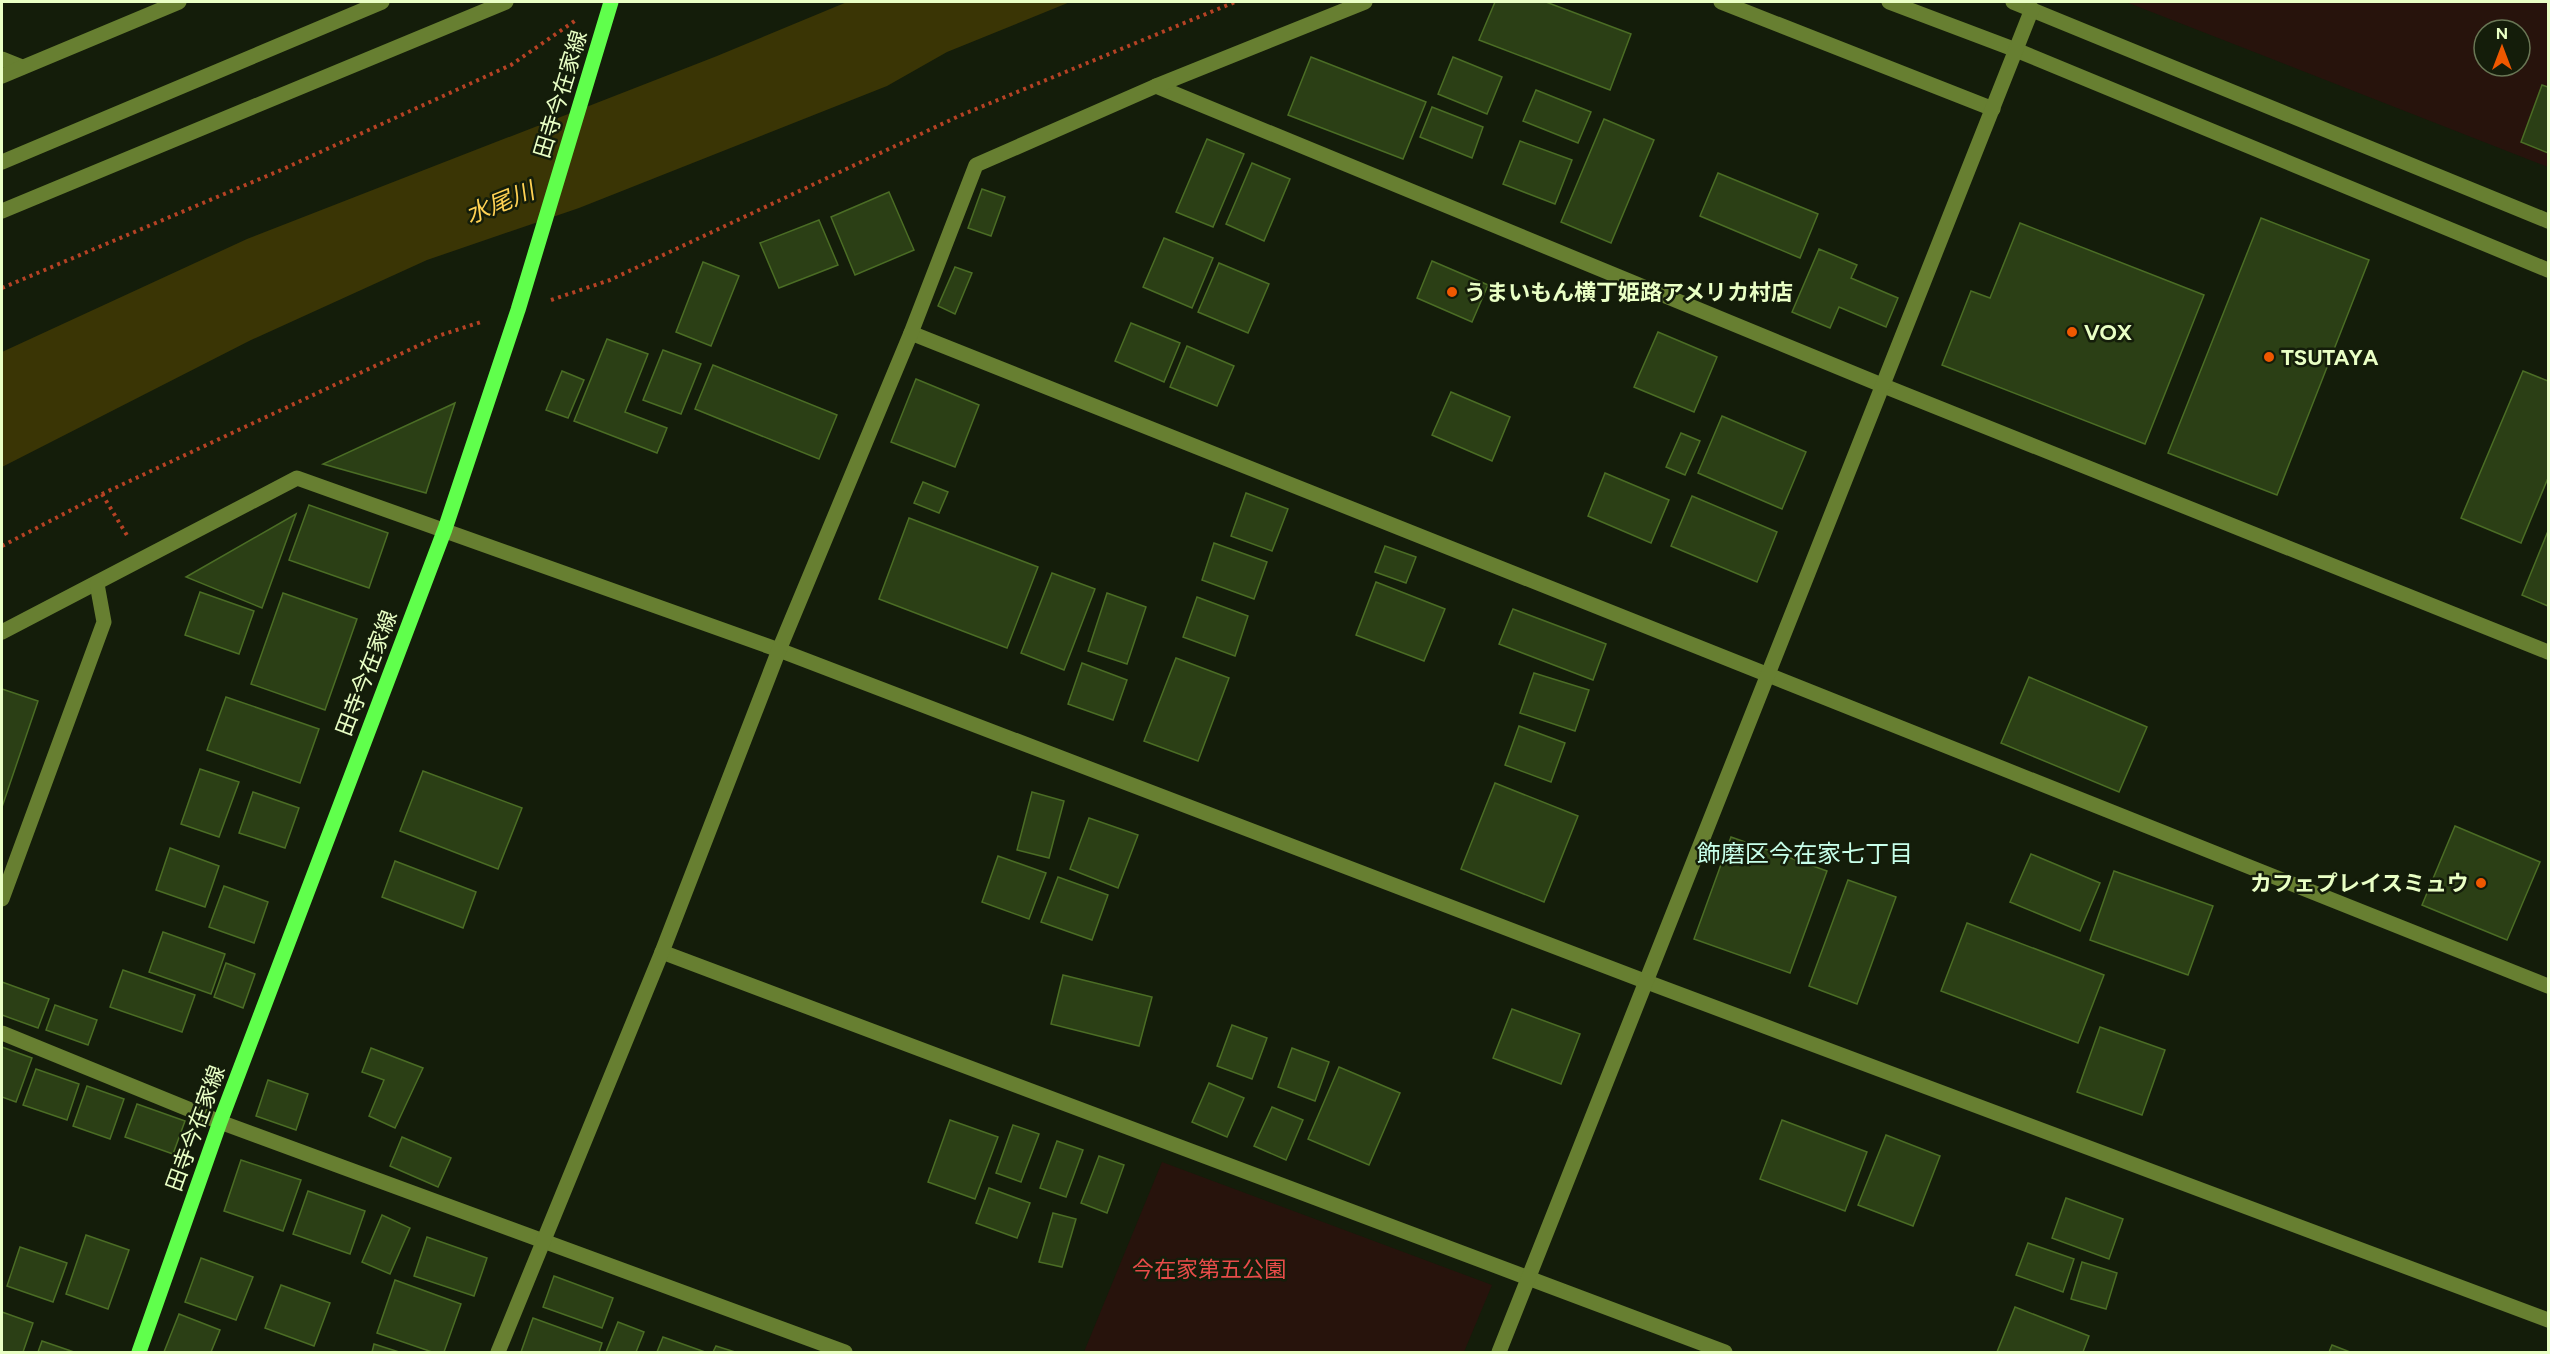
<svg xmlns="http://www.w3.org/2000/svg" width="2550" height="1354" font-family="Figtree,'Noto Sans JP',sans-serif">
  <rect width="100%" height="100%" fill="#141d0a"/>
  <g fill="#27130c" fill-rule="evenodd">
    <path d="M2126,2h422v165zM2484,30h36v36h-36z"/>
    <polygon points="1162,1162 1492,1285 1464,1352 1084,1352"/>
  </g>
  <polygon fill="#3a3505" points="847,2 1070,2 947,52 887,86 579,208 427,260 251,340 2,467 2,352 247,239 717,56"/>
  <g fill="#2b3f15" stroke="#4b6d25" stroke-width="1.5">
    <polygon points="1495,2 1546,2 1631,34 1610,90 1479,40"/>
    <polygon points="1311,57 1426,102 1403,159 1288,115"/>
    <polygon points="1453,57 1502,77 1487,114 1438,94"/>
    <polygon points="2542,85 2548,87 2548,153 2521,142"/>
    <polygon points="1536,90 1591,112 1578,143 1523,121"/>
    <polygon points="1432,107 1483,127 1472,158 1420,137"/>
    <polygon points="1604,119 1654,140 1611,243 1561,222"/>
    <polygon points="1207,139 1244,154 1213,227 1176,212"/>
    <polygon points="1520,141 1572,160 1555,204 1503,184"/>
    <polygon points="1252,163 1290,179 1264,241 1226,224"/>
    <polygon points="1718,173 1818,214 1800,258 1700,216"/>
    <polygon points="982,189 1005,197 991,236 968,228"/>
    <polygon points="889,192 914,250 855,275 831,217"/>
    <polygon points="2261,218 2369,260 2277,495 2168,453"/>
    <polygon points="819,220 838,265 779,288 760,243"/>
    <polygon points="2020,223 2204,295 2145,444 1942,365 1971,291 1990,298"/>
    <polygon points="1164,238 1213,258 1192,308 1143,287"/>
    <polygon points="1819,249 1857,265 1851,278 1898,298 1886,327 1839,307 1830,328 1792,312"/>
    <polygon points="1432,261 1488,285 1472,322 1417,298"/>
    <polygon points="703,262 739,276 711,346 676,332"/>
    <polygon points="1219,263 1269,284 1248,333 1198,312"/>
    <polygon points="955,267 972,273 955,314 938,306"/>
    <polygon points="1131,323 1180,343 1164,382 1115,361"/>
    <polygon points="1658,332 1717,357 1694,412 1634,387"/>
    <polygon points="607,339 648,354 625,412 667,428 657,453 574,421"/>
    <polygon points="1187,346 1234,366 1217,406 1170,387"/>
    <polygon points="663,350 701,364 681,414 643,400"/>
    <polygon points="713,365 837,415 819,459 695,409"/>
    <polygon points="562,371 584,380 568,418 546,410"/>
    <polygon points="2523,371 2548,381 2548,478 2521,543 2461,518"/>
    <polygon points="916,379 979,405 955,467 891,442"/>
    <polygon points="1451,392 1510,417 1492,461 1432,435"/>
    <polygon points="455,403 426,493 323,464"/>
    <polygon points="1722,416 1806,452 1782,509 1698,473"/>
    <polygon points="1681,433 1700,441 1685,475 1666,467"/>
    <polygon points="1605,473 1669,500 1651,543 1588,516"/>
    <polygon points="923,482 948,492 939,513 914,503"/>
    <polygon points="1246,493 1288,509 1272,551 1231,536"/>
    <polygon points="1692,496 1777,532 1757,582 1671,546"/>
    <polygon points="309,505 388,533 369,588 289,560"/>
    <polygon points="296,514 262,608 186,577"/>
    <polygon points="909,518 1038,567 1007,648 879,599"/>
    <polygon points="2548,531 2548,606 2522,595"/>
    <polygon points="1214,543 1267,562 1254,599 1202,580"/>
    <polygon points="1385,546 1416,557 1406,583 1375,572"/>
    <polygon points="1052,573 1095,589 1064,670 1021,653"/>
    <polygon points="1376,582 1445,609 1424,661 1356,635"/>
    <polygon points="200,592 254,611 239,654 185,635"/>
    <polygon points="283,593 357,619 325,710 251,684"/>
    <polygon points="1107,593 1146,607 1127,664 1088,651"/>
    <polygon points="1197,597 1248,616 1235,656 1183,637"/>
    <polygon points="1513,609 1606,644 1593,680 1499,644"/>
    <polygon points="1176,658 1229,678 1198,761 1144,741"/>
    <polygon points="1082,663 1127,680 1113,720 1068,704"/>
    <polygon points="1534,673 1589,690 1575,731 1520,713"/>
    <polygon points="2029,677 2147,727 2119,792 2001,743"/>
    <polygon points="2,689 38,701 2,807"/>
    <polygon points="226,697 319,729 300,783 207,750"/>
    <polygon points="1519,726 1565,743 1551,782 1505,765"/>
    <polygon points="200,769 239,782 219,837 181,824"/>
    <polygon points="423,771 522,808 498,869 400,831"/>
    <polygon points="1495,783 1578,816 1544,902 1461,869"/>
    <polygon points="253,792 299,808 285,848 239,833"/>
    <polygon points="1032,792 1064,801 1049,858 1017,850"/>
    <polygon points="1089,818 1138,835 1118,888 1070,869"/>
    <polygon points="2455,826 2540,862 2507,940 2422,905"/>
    <polygon points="1731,837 1827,871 1790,973 1694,939"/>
    <polygon points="170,848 219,866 205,907 156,890"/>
    <polygon points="2031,854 2100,883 2080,931 2010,902"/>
    <polygon points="998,856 1046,873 1029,919 982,902"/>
    <polygon points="395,861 476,892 463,928 382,897"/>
    <polygon points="2114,871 2213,906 2188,975 2090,940"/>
    <polygon points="1058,877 1108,895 1092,940 1041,922"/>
    <polygon points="1848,880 1896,897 1857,1004 1809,986"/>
    <polygon points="224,886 268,902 254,943 209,927"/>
    <polygon points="1967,923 2104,975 2078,1043 1941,991"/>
    <polygon points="163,932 225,954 211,994 149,972"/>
    <polygon points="226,963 255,974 243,1008 214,997"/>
    <polygon points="123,970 195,995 182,1032 110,1007"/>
    <polygon points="1063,975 1152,997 1139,1046 1051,1024"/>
    <polygon points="2,982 49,999 38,1028 2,1015"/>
    <polygon points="55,1005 97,1020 88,1045 46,1030"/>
    <polygon points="1512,1009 1580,1034 1561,1084 1493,1058"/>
    <polygon points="1232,1025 1267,1038 1252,1079 1217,1066"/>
    <polygon points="2100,1027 2165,1050 2142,1115 2077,1092"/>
    <polygon points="2,1047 32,1058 16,1102 2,1097"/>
    <polygon points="371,1048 423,1068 395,1128 369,1116 384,1080 362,1072"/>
    <polygon points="1292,1048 1329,1062 1315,1101 1278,1087"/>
    <polygon points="1339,1067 1400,1093 1369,1165 1308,1139"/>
    <polygon points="36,1069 79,1084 67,1120 23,1105"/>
    <polygon points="268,1080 308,1094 296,1130 256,1116"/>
    <polygon points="1209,1083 1244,1098 1227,1137 1192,1122"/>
    <polygon points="87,1086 124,1099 110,1139 73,1126"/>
    <polygon points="137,1104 185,1121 173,1154 125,1137"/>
    <polygon points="1272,1107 1303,1120 1286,1160 1254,1146"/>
    <polygon points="950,1120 998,1137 975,1199 928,1182"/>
    <polygon points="1782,1120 1867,1152 1845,1211 1760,1179"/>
    <polygon points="1013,1125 1039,1134 1021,1182 996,1173"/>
    <polygon points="1886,1135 1940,1156 1913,1226 1858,1205"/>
    <polygon points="402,1137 451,1158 438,1187 390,1166"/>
    <polygon points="1057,1141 1083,1150 1066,1197 1040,1188"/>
    <polygon points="1099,1156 1124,1165 1107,1213 1081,1203"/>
    <polygon points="241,1160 301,1180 283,1231 224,1211"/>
    <polygon points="989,1188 1030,1203 1017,1238 976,1223"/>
    <polygon points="308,1191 365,1211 350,1254 293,1234"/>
    <polygon points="2066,1198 2123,1219 2109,1259 2052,1238"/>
    <polygon points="1053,1213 1076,1219 1062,1267 1039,1262"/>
    <polygon points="382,1215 410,1228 390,1274 362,1262"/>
    <polygon points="86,1235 129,1250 108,1309 66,1294"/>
    <polygon points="427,1237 487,1258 474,1296 414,1276"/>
    <polygon points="2028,1243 2074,1259 2063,1292 2016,1275"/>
    <polygon points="20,1247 67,1263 53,1302 7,1286"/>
    <polygon points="201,1258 253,1277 236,1320 185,1302"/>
    <polygon points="2082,1262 2117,1273 2106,1309 2071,1299"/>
    <polygon points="554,1276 613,1298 602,1328 543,1307"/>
    <polygon points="395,1280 461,1304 444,1352 432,1352 377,1333"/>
    <polygon points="281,1285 330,1303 314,1346 265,1328"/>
    <polygon points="2015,1307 2089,1336 2083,1352 1997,1352"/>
    <polygon points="2,1312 33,1323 23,1352 2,1352"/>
    <polygon points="179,1314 220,1330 211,1352 164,1352"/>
    <polygon points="533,1318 602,1343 599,1352 521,1352"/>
    <polygon points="618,1322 644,1332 636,1352 606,1352"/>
    <polygon points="663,1337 705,1352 657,1352"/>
    <polygon points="42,1341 74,1352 38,1352"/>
    <polygon points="374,1344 399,1352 372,1352"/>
    <polygon points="2332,1345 2350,1352 2329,1352"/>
    <polygon points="716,1346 735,1352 713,1352"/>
  </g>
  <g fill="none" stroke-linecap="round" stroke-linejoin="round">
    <g stroke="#b54224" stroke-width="4" stroke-dasharray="3 4.5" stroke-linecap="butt">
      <polyline points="2,288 281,170 511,65 576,20"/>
      <polyline points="551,300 610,280 959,116 1235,2"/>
      <polyline points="102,494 128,537"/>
      <polyline points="2,546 102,494 441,335 484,321"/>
    </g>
    <g stroke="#677f31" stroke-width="15">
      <polyline points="1721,2 1993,109"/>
      <polyline points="1889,2 2016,50 2548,270"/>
      <polyline points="2013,2 2548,221"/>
      <polyline points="2,59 22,67"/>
      <polyline points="2,76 179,2"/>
      <polyline points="1156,86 1884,386 2548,652"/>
      <polyline points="2,162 382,2"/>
      <polyline points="2,211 506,2"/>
      <polyline points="911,333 2548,986"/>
      <polyline points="2,632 297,478 779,650 1647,982 2548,1320"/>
      <polyline points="2,899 104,622 97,584"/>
      <polyline points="662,952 1725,1352"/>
      <polyline points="2,1033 220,1122 845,1352"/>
      <polyline points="498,1352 662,952 779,650 911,333 976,165 1156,86 1365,2"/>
      <polyline points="1499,1352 2032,9"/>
    </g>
    <polyline stroke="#60ff4c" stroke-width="15" points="139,1352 220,1122 445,529 518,310 611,2"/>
  </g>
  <g fill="#f05800" stroke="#141d0a" stroke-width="2">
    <circle cx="1452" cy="292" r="6"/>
    <circle cx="2072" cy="332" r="6"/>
    <circle cx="2269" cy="357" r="6"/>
    <circle cx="2481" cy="883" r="6"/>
  </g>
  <g text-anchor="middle" stroke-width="5" stroke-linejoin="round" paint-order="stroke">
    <g font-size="22" fill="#e9ffc5" stroke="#141d0a">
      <text transform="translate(560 94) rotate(-73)" y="8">田寺今在家線</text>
      <text transform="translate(366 673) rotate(-69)" y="8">田寺今在家線</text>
      <text transform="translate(195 1128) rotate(-70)" y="8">田寺今在家線</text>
    </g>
    <g font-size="22" font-weight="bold" fill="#e9ffc5" stroke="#141d0a" text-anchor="start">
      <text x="1464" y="300">うまいもん横丁姫路アメリカ村店</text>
      <text x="2084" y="340">VOX</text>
      <text x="2281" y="365">TSUTAYA</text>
      <text x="2469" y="891" text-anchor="end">カフェプレイスミュウ</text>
    </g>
    <g font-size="22" fill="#e74c4a" stroke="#141d0a">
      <text x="1209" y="1277">今在家第五公園</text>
    </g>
    <g font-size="24" font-style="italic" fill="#ffd153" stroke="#141d0a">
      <text transform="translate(500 203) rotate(-22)" y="8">水尾川</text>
    </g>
    <g font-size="24" fill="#c7ffea" stroke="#141d0a">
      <text x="1805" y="862">飾磨区今在家七丁目</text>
    </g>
  </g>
  <rect width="2550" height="1354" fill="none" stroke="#e9ffc5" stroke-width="6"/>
  <g transform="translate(2502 48)"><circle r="28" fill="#141d0a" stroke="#697755" stroke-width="1.5"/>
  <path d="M0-4.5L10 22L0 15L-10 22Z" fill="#f05800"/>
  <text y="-9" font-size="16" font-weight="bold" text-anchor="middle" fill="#e9ffc5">N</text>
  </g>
</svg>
